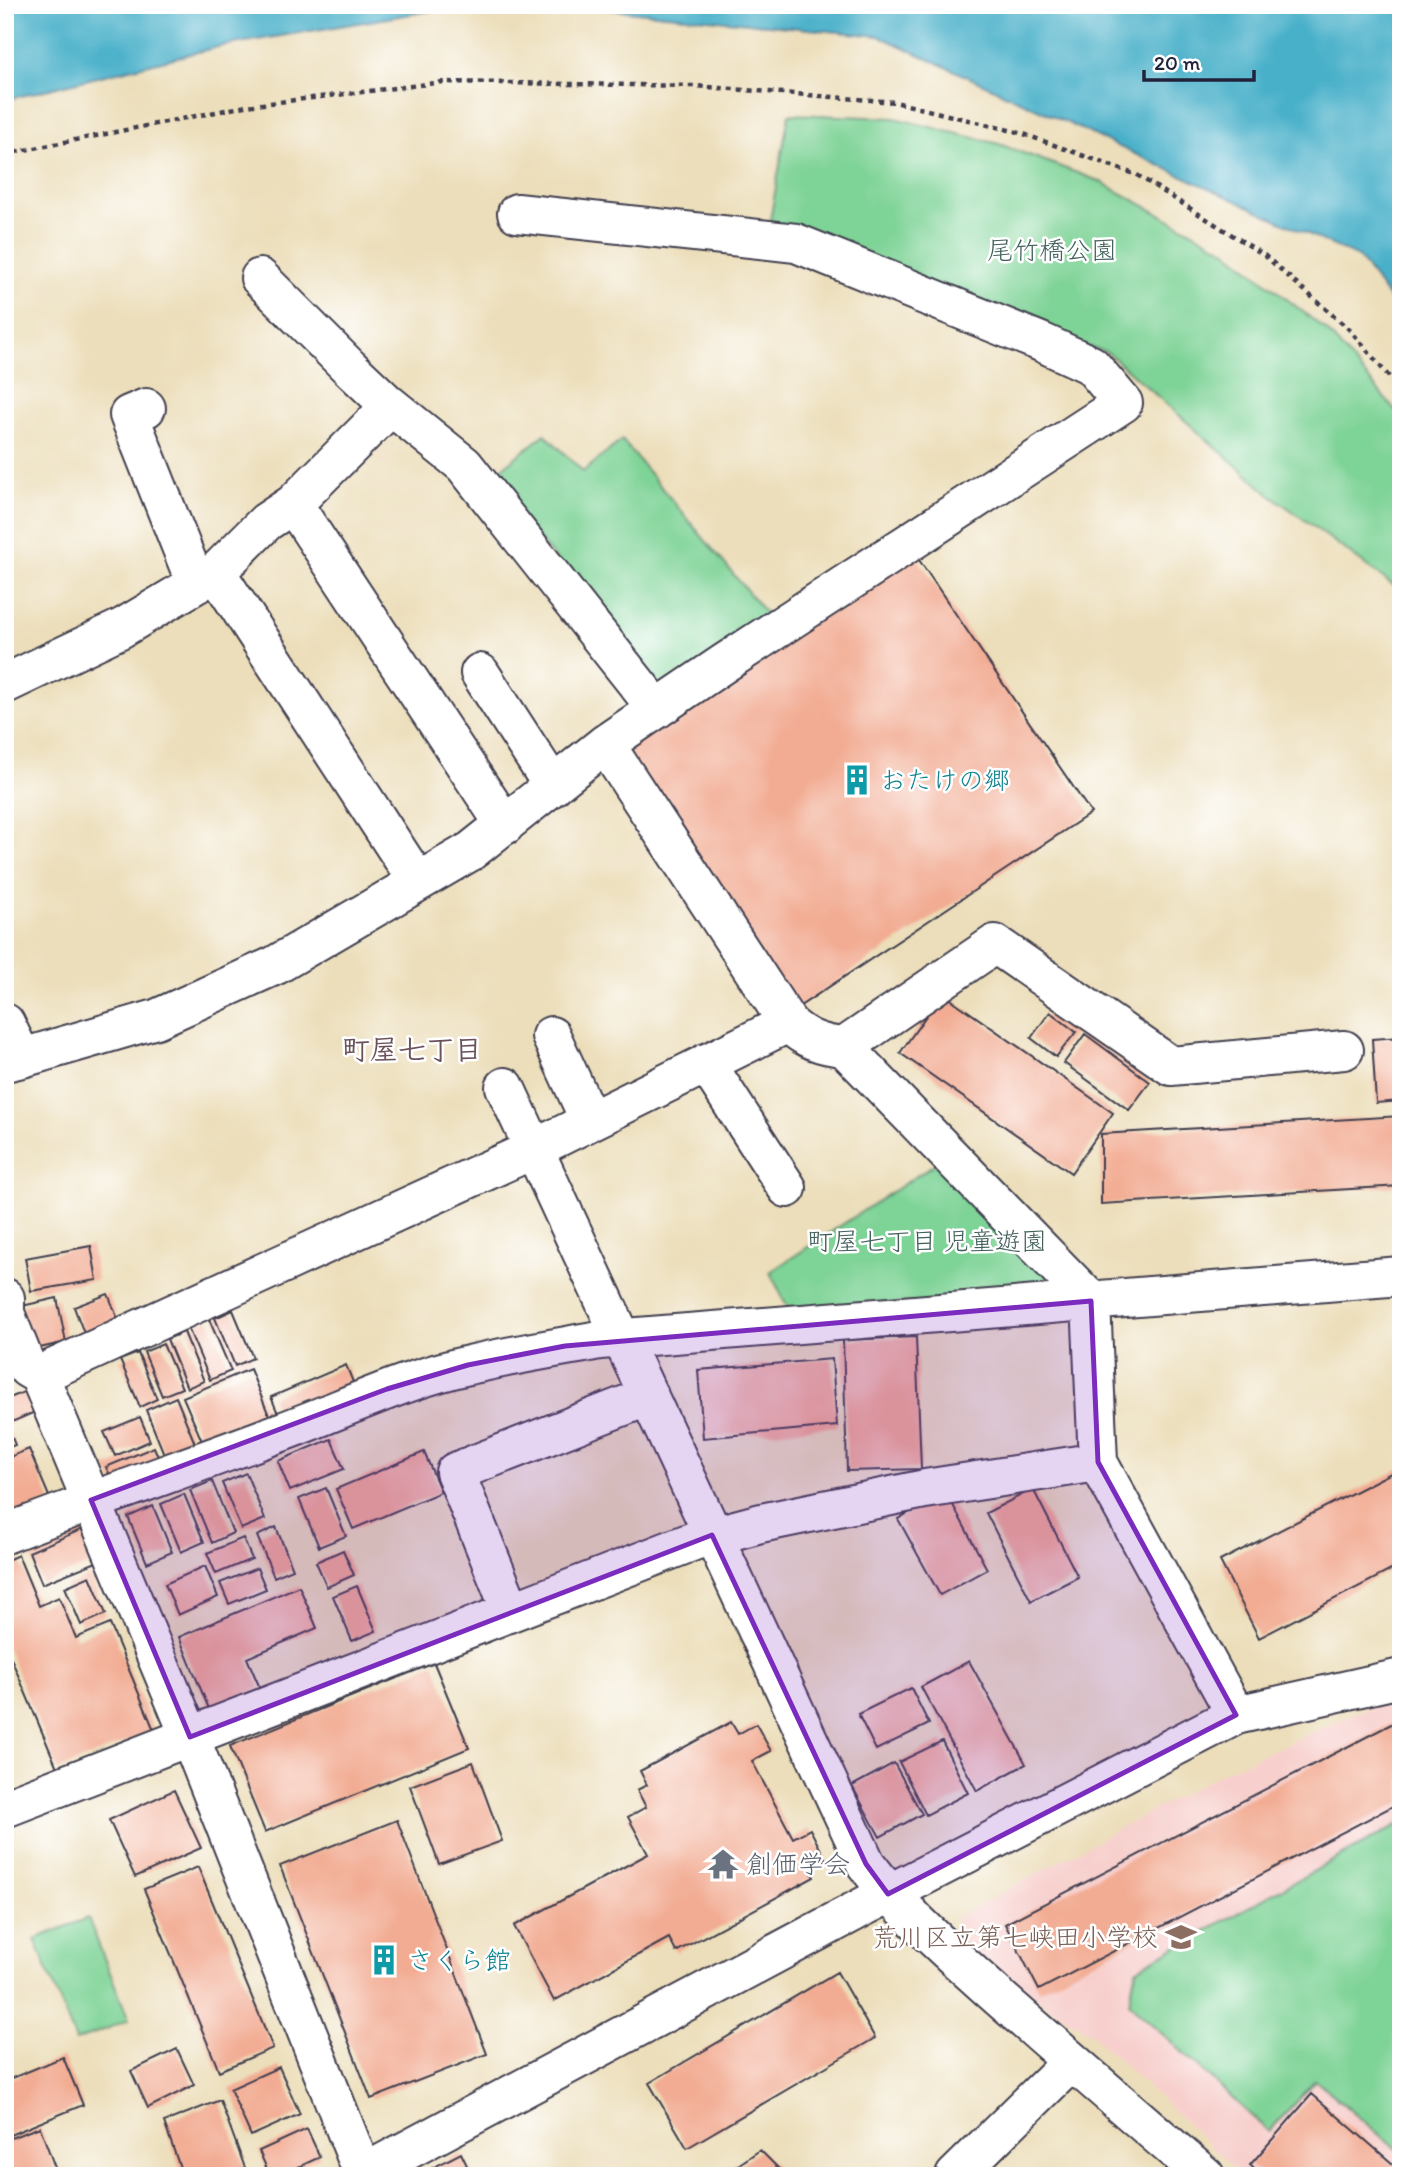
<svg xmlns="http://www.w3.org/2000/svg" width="1406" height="2181" font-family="Itim,'Klee One',sans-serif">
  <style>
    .built { fill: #f7d0cd }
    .green { fill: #7ed396; stroke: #507a68; stroke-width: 2 }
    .water { fill: #4ab0c9; stroke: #366982; stroke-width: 2 }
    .building { fill: #f2ac93 }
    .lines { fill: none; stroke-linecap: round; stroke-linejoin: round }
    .minor-casing { stroke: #403e4e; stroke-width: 42 }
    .path { stroke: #403e4e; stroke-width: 4.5; stroke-dasharray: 5 5; stroke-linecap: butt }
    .minor { stroke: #fff; stroke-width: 38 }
    .marked { fill: #7b2cbf; fill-opacity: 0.2; stroke: #7b2cbf; stroke-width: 5; stroke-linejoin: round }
    .labels { text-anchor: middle; stroke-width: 5; stroke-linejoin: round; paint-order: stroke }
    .park-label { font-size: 26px; fill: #42605b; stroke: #fff }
    .culture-label { font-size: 26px; fill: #0d838f; stroke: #fff; text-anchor: start }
    .worship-label { font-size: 26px; fill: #5b616d; stroke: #fff; text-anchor: start }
    .education-label { font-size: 26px; fill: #785e54; stroke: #fff; text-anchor: end }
    .neighbourhood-label { font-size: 28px; font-weight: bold; fill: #6b525a; stroke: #fff }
  </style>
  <rect width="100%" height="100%" fill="#fff"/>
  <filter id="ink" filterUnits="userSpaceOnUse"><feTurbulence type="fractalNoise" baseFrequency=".0143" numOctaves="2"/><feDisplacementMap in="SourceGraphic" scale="14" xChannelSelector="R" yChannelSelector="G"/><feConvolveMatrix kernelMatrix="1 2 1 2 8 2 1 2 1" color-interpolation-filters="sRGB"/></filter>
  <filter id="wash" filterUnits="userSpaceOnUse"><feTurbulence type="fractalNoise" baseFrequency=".00686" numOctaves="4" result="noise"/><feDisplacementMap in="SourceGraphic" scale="28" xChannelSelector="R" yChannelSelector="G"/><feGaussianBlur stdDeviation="1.57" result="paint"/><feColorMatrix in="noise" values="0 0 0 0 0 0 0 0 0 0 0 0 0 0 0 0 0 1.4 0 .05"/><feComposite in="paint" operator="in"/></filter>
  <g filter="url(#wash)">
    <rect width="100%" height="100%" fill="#ecdeba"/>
    <path class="built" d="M1401 1699V2176H1243L1088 2031 967 1956 955 1918 1227 1770 1381 1702Z"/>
    <path class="green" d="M789 114 894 118 999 144 1099 181 1224 249 1327 331 1401 417V591L1268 493 1108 353 1036 331 769 226Z
      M545 434 583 472 622 440 768 616 664 692 489 478Z
      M939 1161 1068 1294 789 1310 770 1272Z
      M1401 1823V2153L1315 2080 1269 2132 1129 2003 1136 1969Z
      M88 1918 129 2020 76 2041 35 1939Z"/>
    <path class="water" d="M5 5H465L222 46 5 100Z
      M565 5H1401V314L1358 257 879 36Z"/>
    <g id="blocks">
      <path class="building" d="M915 554 1091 813 797 1008 624 748Z
        M942 993 1113 1113 1071 1173 900 1053Z
        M1050 1012 1076 1032 1056 1057 1031 1038Z
        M1085 1034 1150 1082 1129 1110 1064 1063Z
        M1401 1037V1101L1376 1103 1372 1039Z
        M1401 1116V1186L1101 1204V1134Z
        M91 1246 97 1280 31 1291 25 1258Z
        M108 1294 121 1327 87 1341 74 1307Z
        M57 1298 66 1342 31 1350 22 1306Z
        M233 1310 253 1358 235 1366 215 1318Z
        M209 1319 231 1371 210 1380 188 1328Z
        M184 1332 204 1381 187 1388 167 1339Z
        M916 1337 921 1469 847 1471 843 1340Z
        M163 1344 182 1388 162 1396 144 1352Z
        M138 1353 157 1399 140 1407 120 1360Z
        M832 1359 837 1426 703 1438 698 1370Z
        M346 1365 357 1392 282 1423 271 1397Z
        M250 1369 270 1418 204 1446 183 1397Z
        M26 1391 35 1412 5 1425V1400Z
        M176 1397 196 1446 166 1459 146 1410Z
        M140 1417 150 1441 115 1456 104 1432Z
        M9 1430 15 1445 5 1449V1431Z
        M331 1439 344 1469 290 1491 278 1461Z
        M154 1447 162 1466 115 1486 106 1467Z
        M29 1449 51 1501 5 1521V1459Z
        M424 1452 441 1492 353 1529 336 1489Z
        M1401 1468V1565L1259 1638 1220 1561Z
        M246 1473 265 1519 241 1529 222 1483Z
        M212 1481 233 1533 212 1543 190 1490Z
        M326 1488 346 1536 319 1547 299 1499Z
        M1033 1489 1078 1577 1031 1601 986 1513Z
        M946 1492 987 1569 940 1595 898 1519Z
        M184 1494 204 1542 181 1552 161 1504Z
        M153 1506 172 1552 147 1563 128 1517Z
        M276 1527 293 1569 274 1577 257 1536Z
        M85 1528 99 1561 42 1584 29 1552Z
        M243 1538 252 1559 216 1574 207 1553Z
        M343 1550 354 1575 327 1587 316 1562Z
        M18 1555 39 1606 59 1597 76 1638 110 1624 154 1730 58 1770 5 1644V1561Z
        M205 1566 218 1597 178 1615 165 1584Z
        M257 1568 266 1589 229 1604 220 1583Z
        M90 1576 106 1614 81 1625 65 1587Z
        M299 1586 317 1628 247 1658 260 1688 209 1709 179 1637Z
        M357 1586 376 1631 352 1641 333 1596Z
        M969 1661 1026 1764 977 1791 921 1687Z
        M434 1663 469 1748 265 1832 230 1746Z
        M911 1688 929 1724 876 1750 858 1714Z
        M1401 1719V1802L1039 1990 1005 1924Z
        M731 1722 738 1734 756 1724 771 1751 752 1761 793 1838 810 1829 826 1860 810 1869 814 1877 676 1952 669 1938 554 2001 514 1926 648 1854 628 1817 646 1807 637 1790 647 1785 640 1771Z
        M942 1741 968 1793 926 1815 899 1762Z
        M473 1762 502 1841 439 1864 410 1786Z
        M894 1763 922 1814 880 1837 852 1786Z
        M174 1790 201 1848 135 1877 109 1820Z
        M397 1820 487 2054 371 2099 280 1866Z
        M198 1867 273 2048 219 2071 144 1889Z
        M837 1972 875 2038 687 2148 649 2083Z
        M177 2049 194 2085 148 2108 131 2071Z
        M63 2057 83 2105 5 2137V2081Z
        M279 2067 300 2114 251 2136 230 2089Z
        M1312 2094 1401 2171V2176H1262L1250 2165Z
        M220 2100 248 2176H183L164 2122Z
        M40 2127 58 2176H5V2140Z
        M307 2129 320 2157 279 2176H270L259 2151Z
        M760 2150 786 2176H722Z
        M461 2153 472 2176H417Z
        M1167 2168 1175 2176H1160Z"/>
    </g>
  </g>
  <g filter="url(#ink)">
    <use href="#blocks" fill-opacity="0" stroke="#403e4e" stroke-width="2"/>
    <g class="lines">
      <g class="minor-casing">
        <path id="minor" d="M260 278 349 367 386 402 464 465 657 709
          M146 408 129 415 196 584
          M293 504 505 825
          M216 572 418 882
          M480 673 553 786
          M5 684 122 628 216 572 266 522 293 504 391 406
          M5 1023 22 1058 5 1062
          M788 1023C805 1039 821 1045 844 1047
          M551 1036 590 1121
          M22 1058 156 1019 276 965 471 851 605 744 723 664 1123 403 1091 365 1041 342 796 243 517 213
          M706 1063 787 1188
          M505 1087 866 1864C903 1913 949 1952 994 1993 1064 2055 1134 2115 1205 2176
          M5 1298V1313L27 1368 39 1375 190 1737 364 2176
          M39 1375 534 1149 788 1023 605 744
          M5 1534C98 1498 191 1466 284 1431 346 1408 405 1379 469 1365 512 1355 556 1348 600 1340L1401 1276
          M511 1611 455 1472 649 1396
          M1236 1715 1098 1462 1091 1301 844 1047 995 944 1171 1066 1344 1050
          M5 1808 694 1541 761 1523 925 1489 1098 1462
          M359 2176 863 1907 1236 1715 1401 1678
          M955 2176 1071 2062"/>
      </g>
      <path class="path" d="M5 154 246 106 444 82 695 86 895 102 1021 133 1137 175 1264 255 1351 331 1401 391"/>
      <use href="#minor" class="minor"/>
    </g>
  </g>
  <path class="marked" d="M1091 1301 1098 1462 1236 1715 888 1894 866 1864 712 1535 190 1737 91 1500 387 1389 468 1365 565 1346Z"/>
  <defs>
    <g id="building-bare" transform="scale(2.415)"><path d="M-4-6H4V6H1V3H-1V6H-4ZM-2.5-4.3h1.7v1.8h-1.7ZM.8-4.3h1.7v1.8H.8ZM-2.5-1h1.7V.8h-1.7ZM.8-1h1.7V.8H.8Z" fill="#0f9aa8" stroke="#fff" stroke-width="2.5" paint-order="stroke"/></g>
    <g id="temple-bare" transform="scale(2.415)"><path d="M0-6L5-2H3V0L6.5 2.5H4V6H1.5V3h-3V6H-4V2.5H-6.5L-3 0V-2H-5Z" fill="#6b7280" stroke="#fff" stroke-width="2.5" paint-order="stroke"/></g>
    <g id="school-bare" transform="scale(2.415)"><path d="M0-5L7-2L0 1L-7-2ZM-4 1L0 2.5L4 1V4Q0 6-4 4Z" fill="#8d6e63" stroke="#fff" stroke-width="2.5" paint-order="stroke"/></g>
  </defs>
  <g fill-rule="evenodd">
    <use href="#building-bare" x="857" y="780"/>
    <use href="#temple-bare" x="723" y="1864"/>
    <use href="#school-bare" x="1181" y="1937"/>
    <use href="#building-bare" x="384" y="1960"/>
  </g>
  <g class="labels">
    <g class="park-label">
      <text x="1052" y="259">尾竹橋公園</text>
      <text x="927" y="1250">町屋七丁目 児童遊園</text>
    </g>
    <g class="culture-label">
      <text x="880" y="789">おたけの郷</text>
      <text x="407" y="1969">さくら館</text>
    </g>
    <g class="worship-label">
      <text x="746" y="1873">創価学会</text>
    </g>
    <g class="education-label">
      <text x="1158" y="1946">荒川区立第七峡田小学校</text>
    </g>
    <g class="neighbourhood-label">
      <text x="412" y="1059">町屋七丁目</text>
    </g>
  </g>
  <rect width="1406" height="2181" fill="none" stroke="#fff" stroke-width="28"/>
  <path d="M1144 70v10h110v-10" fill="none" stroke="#22223b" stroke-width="3.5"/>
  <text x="1154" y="70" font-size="21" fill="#22223b" stroke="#ffffff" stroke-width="5" paint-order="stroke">20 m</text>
</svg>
